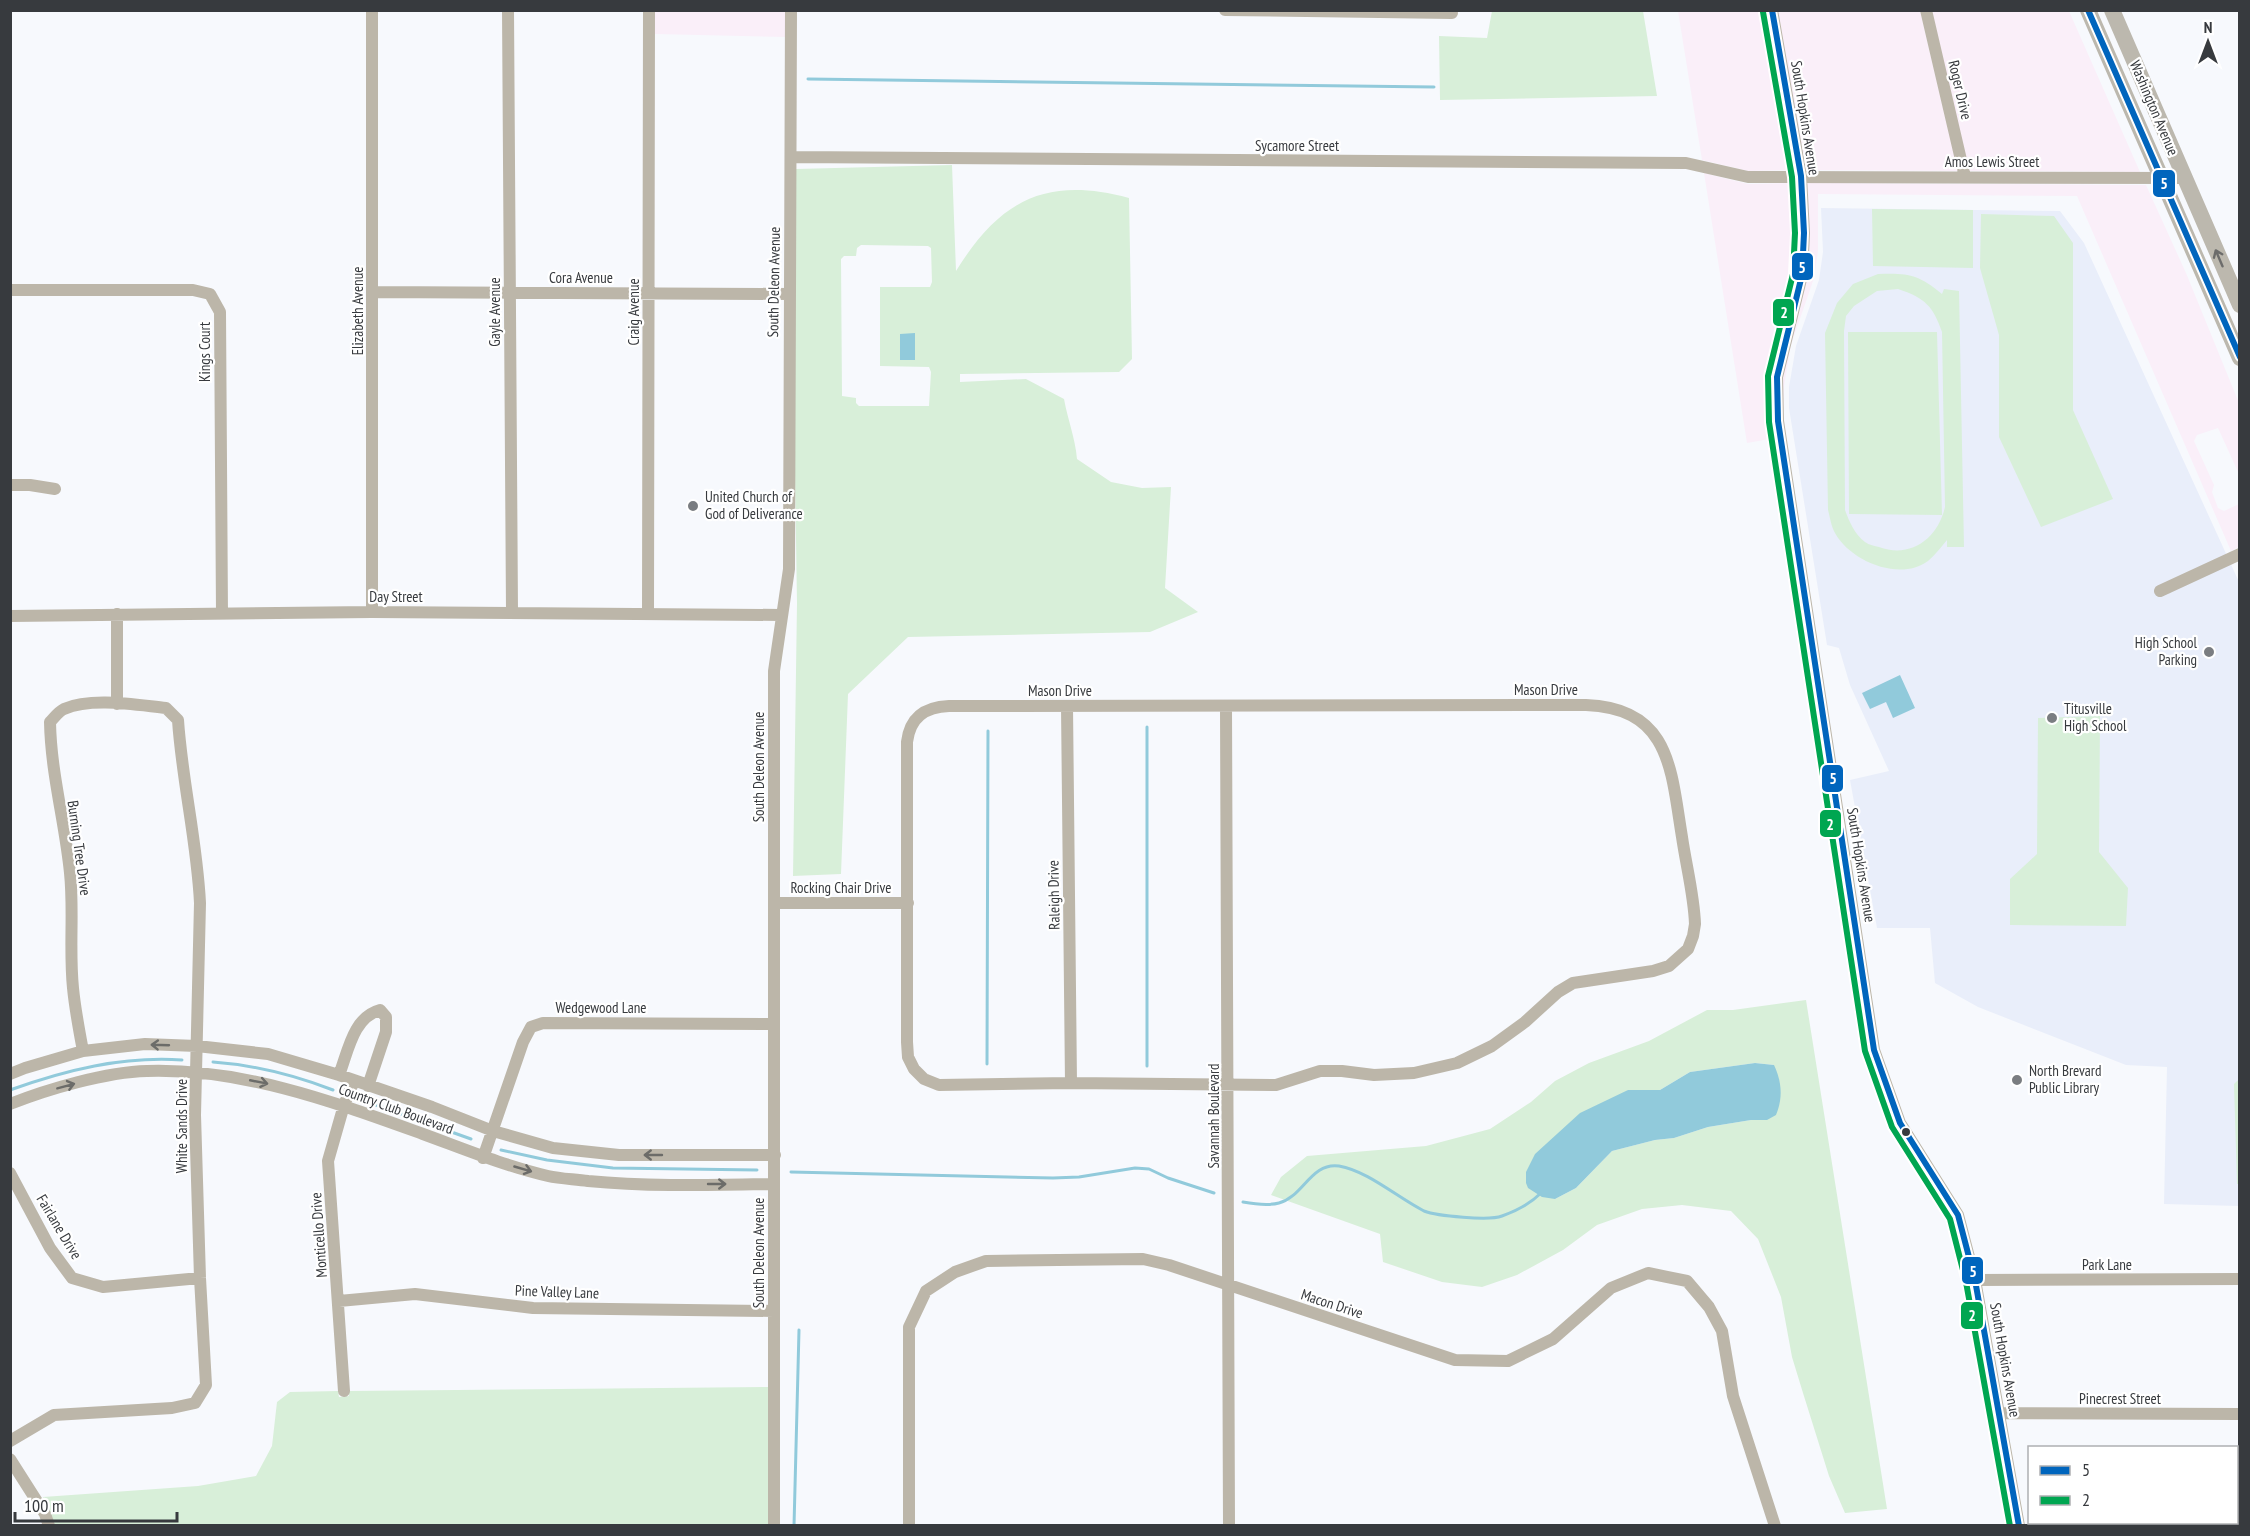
<svg xmlns="http://www.w3.org/2000/svg" width="2250" height="1536" font-family="'PT Sans Narrow',sans-serif">
  <style>
    .commercial { fill: #faeff9 }
    .built { fill: #e9eefa }
    .green { fill: #d8efd9; fill-rule: evenodd }
    .water { fill: #91cadb }
    .lines { fill: none; stroke-linecap: round; stroke-linejoin: round }
    .stream { stroke: #91cadb; stroke-width: 3 }
    .minor { stroke: #bcb6a9; stroke-width: 12 }
    .major { stroke: #bcb8ae; stroke-width: 16 }
    .bus-1-casing { stroke: #fff; stroke-width: 10 }
    .bus-2-casing { stroke: #fff; stroke-width: 10 }
    .bus-1 { stroke: #0065bd; stroke-width: 6 }
    .bus-2 { stroke: #00a651; stroke-width: 6 }
    .oneway { stroke: #6c6c6b }
    .oneway2 { stroke: #6c6c69 }
    .poi-dot { fill: #7a7d81; stroke: #fff; stroke-width: 2 }
    .bus-dot { fill: #373a3e; stroke: #fff; stroke-width: 2 }
    .labels { text-anchor: middle; stroke-width: 4.5; stroke-linejoin: round; paint-order: stroke }
    .street-label { font-size: 15px; fill: #373a3e; stroke: #fff }
    .poi-label { font-size: 15px; fill: #373a3e; stroke: #fff; text-anchor: start }
    .line-badge { stroke: #fff; stroke-width: 2 }
    .badge-label { font-size: 16px; text-anchor: middle; font-weight: bold; fill: #fff }
  </style>
  <rect width="100%" height="100%" fill="#f7f9fd"/>
  <path class="commercial" d="M655 11H785V37L655 34Z
    M1678 11H1767L1794 170 1748 171 1702 160Z
    M1778 11H1920L1958 171 1806 170Z
    M1932 11H2069L2140 172 1969 171Z
    M1704 173 1748 184 1795 183 1798 233 1796 274 1772 376 1770 399 1775 438 1747 443Z
    M1806 183 2146 185 2186 273 2239 403V474L2218 428 2197 435 2194 441 2214 485 2212 492 2218 508 2224 511 2239 504V547L2231 551 2077 196 1818 194V251L1814 278 1791 345 1784 386 1783 418V378L1787 357Z"/>
  <path class="built" d="M1821 208 2060 211 2084 243 2239 582V1206L2164 1204 2167 1067 2126 1065 1978 1007 1935 983 1930 928H1877L1850 780 1889 771 1850 685 1839 648 1827 645 1789 408V387L1796 346 1819 280 1823 252Z"/>
  <path class="green" d="M1492 11H1643L1657 96 1440 100 1439 36 1487 38Z
    M952 165 956 271C1000 200 1046 176 1129 198L1132 359 1119 372 960 374V382L1026 379 1064 399C1068 421 1075 437 1077 459L1111 482 1142 488 1171 487 1165 588 1198 612 1150 632 908 637 848 694 841 874 793 876 797 603 794 410 796 169ZM861 245 928 246 931 248 932 282 930 287H880V366L929 367 931 372 929 406H859L856 403V398L842 396 841 259 844 256H856L857 248Z
    M1872 209 1973 210V268L1873 266Z
    M1981 214 2054 216 2073 243V410L2113 499 2041 527 1999 437V335L1980 268Z
    M1878 274C1908 273 1918 274 1942 294L1944 289 1959 291 1964 547H1947V540C1941 547 1935 555 1928 561 1900 582 1850 561 1835 533 1831 526 1830 517 1828 510L1825 333 1837 303 1853 284ZM1898 289C1925 298 1933 306 1942 332L1945 507C1938 538 1911 559 1879 547 1875 546 1869 545 1865 542 1855 535 1849 521 1845 510L1844 331 1846 316 1854 306 1877 291Z
    M1848 332H1937L1942 515 1849 514Z
    M2100 716 2099 852 2128 888 2126 926 2010 925V879L2037 854 2038 718Z
    M1806 1000 1887 1509 1845 1513 1829 1476 1803 1393 1792 1357 1781 1297 1758 1239 1731 1211 1682 1205 1642 1209 1597 1225 1563 1250 1517 1275 1482 1287 1442 1282 1383 1262 1380 1234 1271 1195 1281 1177 1307 1156 1426 1146 1490 1129 1531 1102 1555 1081 1589 1063 1649 1041 1707 1010H1733ZM1755 1063 1774 1065 1767 1120H1751L1708 1127 1674 1138 1655 1140 1612 1151 1576 1188 1555 1199 1628 1090H1660L1690 1072Z
    M2239 1079 2240 1184H2237L2234 1084Z
    M769 1387V1525L54 1526 43 1497 198 1486 256 1476 272 1446 277 1402 290 1392 338 1391 339 1397 349 1396V1391Z"/>
  <path class="water" d="M915 333V360H900V334Z
    M1900 675 1915 708 1893 718 1886 702 1870 709 1862 693Z
    M1755 1063 1774 1065C1782 1082 1783 1098 1776 1115L1767 1120H1751L1708 1127 1674 1138 1655 1140 1612 1151 1576 1188 1555 1199 1542 1197 1528 1188 1526 1183V1172L1535 1154 1580 1113 1628 1090H1660L1690 1072Z"/>
  <g class="lines">
    <path class="stream" d="M808 79 1434 87
      M1147 727V1066
      M213 1062C255 1065 294 1075 333 1090
      M987 1064 988 731
      M10 1090C66 1070 122 1056 182 1060
      M365 1101 471 1139
      M501 1150 547 1160 613 1168 757 1170
      M791 1172 1053 1178 1079 1177 1135 1168 1149 1169 1168 1178 1214 1193
      M1243 1202C1254 1204 1268 1206 1279 1203 1303 1197 1311 1162 1339 1166 1368 1171 1398 1198 1424 1211 1437 1216 1489 1221 1502 1216 1516 1211 1531 1203 1541 1193
      M794 1526 799 1330"/>
    <path class="minor" d="M508 10 512 612
      M1225 10 1452 13
      M1772 10 1801 176 1804 233 1802 275 1777 377 1778 421 1874 1050 1900 1123 1958 1215 1975 1280 2019 1526
      M1926 10 1965 177
      M791 157 1686 163 1748 177 2184 178
      M10 290H193L210 294 220 312 222 614
      M373 292 789 294
      M10 485H30L55 489
      M2160 591 2240 554
      M372 612V10
      M117 614V704
      M648 614 649 10
      M10 616 372 612 781 615
      M1586 705C1671 708 1671 771 1682 837 1686 865 1694 895 1695 924L1693 936 1688 949 1669 966 1653 971 1573 983 1558 992 1525 1022 1492 1046 1457 1063 1414 1073 1374 1075 1342 1071H1320L1276 1085 1071 1083 939 1085 924 1079 914 1069 908 1057 907 1042V742C910 717 925 707 949 706Z
      M1067 706 1071 1083
      M1226 707 1229 1526
      M775 903H908
      M10 1074 25 1068 83 1051 145 1044 197 1046 268 1054 339 1075 432 1107 493 1131 553 1148 619 1155H775
      M339 1075C348 1052 353 1017 380 1010L386 1017V1032L368 1086
      M10 1104C48 1089 106 1072 147 1071 243 1068 334 1102 423 1134 464 1149 505 1166 548 1176 561 1179 575 1179 588 1181 650 1187 712 1185 774 1184
      M483 1158 523 1042 531 1027 543 1023 774 1024
      M10 1173 50 1248 72 1278 103 1287 200 1278
      M1975 1280 2240 1279
      M339 1301 415 1294 533 1308 774 1311
      M344 1391 328 1161 344 1105 354 1081
      M2000 1413 2240 1414
      M10 1441 54 1415 172 1408 195 1403 206 1385 200 1278 195 1115 200 903C197 841 182 781 178 720L166 708C136 705 92 697 64 709 58 712 54 718 50 722 51 774 65 822 70 873 74 911 69 949 73 988 75 1009 79 1030 83 1051
      M10 1459 45 1514 49 1526
      M774 1526V671L789 569 791 10
      M909 1526V1327L926 1291 955 1272 986 1261 1143 1259 1169 1265 1455 1360 1508 1361 1553 1339 1611 1288 1648 1273 1687 1281 1709 1307 1722 1331 1733 1396 1775 1526"/>
    <path class="major" d="M2088 10 2240 358
      M2112 10 2240 305"/>
    <g class="bus-1-casing">
      <path id="bus-1" d="M1772 10 1801 176 1804 233 1802 275 1777 377 1778 421 1874 1050 1900 1123 1958 1215 1975 1280 2019 1526
        M2088 10 2240 357"/>
    </g>
    <g class="bus-2-casing">
      <path id="bus-2" d="M1763 12 1792 177 1795 233 1793 274 1768 376 1769 422 1865 1051 1892 1127 1950 1219 1966 1282 2010 1526"/>
    </g>
    <use href="#bus-1" class="bus-1"/>
    <use href="#bus-2" class="bus-2"/>
  </g>
  <defs><path id="oneway-shaft" d="M-6 0H5M1.5-3L5.5 0L1.5 3" fill="none" stroke-width="1.6" stroke-linecap="round" stroke-linejoin="round" transform="scale(1.5)"/></defs>
  <use class="oneway" href="#oneway-shaft" transform="translate(2219 258) rotate(-113)"/>
  <g class="oneway2">
    <use href="#oneway-shaft" transform="translate(160 1045) rotate(-178)"/>
    <use href="#oneway-shaft" transform="translate(259 1082) rotate(11)"/>
    <use href="#oneway-shaft" transform="translate(66 1086) rotate(-15)"/>
    <use href="#oneway-shaft" transform="translate(653 1155) rotate(180)"/>
    <use href="#oneway-shaft" transform="translate(523 1169) rotate(16)"/>
    <use href="#oneway-shaft" transform="translate(717 1184)"/>
  </g>
  <g class="poi-dot">
    <circle cx="693" cy="506" r="6"/>
    <circle cx="2209" cy="652" r="6"/>
    <circle cx="2052" cy="718" r="6"/>
    <circle cx="2017" cy="1080" r="6"/>
  </g>
  <circle class="bus-dot" cx="1906" cy="1132" r="5"/>
  <g class="labels">
    <g class="street-label">
      <text transform="translate(1960 90) rotate(77)" y="5">Roger Drive</text>
      <text transform="translate(2154 108) rotate(67)" y="5">Washington Avenue</text>
      <text transform="translate(1805 118) rotate(81)" y="5">South Hopkins Avenue</text>
      <text x="1297" y="151">Sycamore Street</text>
      <text x="1992" y="167">Amos Lewis Street</text>
      <text x="581" y="283">Cora Avenue</text>
      <text transform="translate(774 282) rotate(-89)" y="5">South Deleon Avenue</text>
      <text transform="translate(358 311) rotate(-90)" y="5">Elizabeth Avenue</text>
      <text transform="translate(495 312) rotate(-90)" y="5">Gayle Avenue</text>
      <text transform="translate(634 312) rotate(-90)" y="5">Craig Avenue</text>
      <text transform="translate(205 352) rotate(-90)" y="5">Kings Court</text>
      <text x="396" y="602">Day Street</text>
      <text x="1546" y="695">Mason Drive</text>
      <text x="1060" y="696">Mason Drive</text>
      <text transform="translate(759 767) rotate(-90)" y="5">South Deleon Avenue</text>
      <text transform="translate(79 848) rotate(82)" y="5">Burning Tree Drive</text>
      <text transform="translate(1861 865) rotate(81)" y="5">South Hopkins Avenue</text>
      <text x="841" y="893">Rocking Chair Drive</text>
      <text transform="translate(1054 895) rotate(-91)" y="5">Raleigh Drive</text>
      <text x="601" y="1013">Wedgewood Lane</text>
      <text transform="translate(396 1109) rotate(20)" y="5">Country Club Boulevard</text>
      <text transform="translate(1214 1116) rotate(-90)" y="5">Savannah Boulevard</text>
      <text transform="translate(182 1126) rotate(-90)" y="5">White Sands Drive</text>
      <text transform="translate(59 1227) rotate(59)" y="5">Fairlane Drive</text>
      <text transform="translate(319 1235) rotate(-94)" y="5">Monticello Drive</text>
      <text transform="translate(759 1253) rotate(-90)" y="5">South Deleon Avenue</text>
      <text x="2107" y="1270">Park Lane</text>
      <text transform="translate(557 1292) rotate(2)" y="5">Pine Valley Lane</text>
      <text transform="translate(1332 1304) rotate(18)" y="5">Macon Drive</text>
      <text transform="translate(2005 1360) rotate(80)" y="5">South Hopkins Avenue</text>
      <text x="2120" y="1404">Pinecrest Street</text>
    </g>
    <g class="poi-label">
      <text x="705" y="502">United Church of<tspan x="705" dy="17">God of Deliverance</tspan></text>
      <text x="2197" y="648" text-anchor="end">High School<tspan x="2197" dy="17">Parking</tspan></text>
      <text x="2064" y="714">Titusville<tspan x="2064" dy="17">High School</tspan></text>
      <text x="2029" y="1076">North Brevard<tspan x="2029" dy="17">Public Library</tspan></text>
    </g>
  </g>
  <g class="line-badge">
    <rect x="2152" y="169" width="24" height="29" rx="6" fill="#0065bd"/>
    <rect x="1791" y="252" width="23" height="29" rx="6" fill="#0065bd"/>
    <rect x="1772" y="298" width="23" height="29" rx="6" fill="#00a651"/>
    <rect x="1821" y="764" width="23" height="29" rx="6" fill="#0065bd"/>
    <rect x="1819" y="809" width="23" height="29" rx="6" fill="#00a651"/>
    <rect x="1961" y="1256" width="23" height="29" rx="6" fill="#0065bd"/>
    <rect x="1960" y="1301" width="24" height="29" rx="6" fill="#00a651"/>
  </g>
  <g class="badge-label">
    <text x="2164" y="189">5</text>
    <text x="1802" y="273">5</text>
    <text x="1784" y="318">2</text>
    <text x="1833" y="784">5</text>
    <text x="1830" y="830">2</text>
    <text x="1973" y="1277">5</text>
    <text x="1972" y="1321">2</text>
  </g>
  <rect width="2250" height="1536" fill="none" stroke="#373a3e" stroke-width="24"/>
  <rect x="2028" y="1446" width="210" height="78" fill="#ffffff" stroke="#afb0b2" stroke-width="1.5"/>
  <rect x="2040" y="1466" width="30" height="9" fill="#0065bd" stroke="#afb0b2" stroke-width="1.5"/>
  <text x="2082" y="1476" font-size="18" fill="#373a3e">5</text>
  <rect x="2040" y="1496" width="30" height="9" fill="#00a651" stroke="#afb0b2" stroke-width="1.5"/>
  <text x="2082" y="1506" font-size="18" fill="#373a3e">2</text>
  <g transform="translate(2208 42)" stroke="#ffffff" stroke-width="4.5" paint-order="stroke">
  <path d="M0-4.5L10 22L0 15L-10 22Z" fill="#373a3e"/>
  <text y="-9" font-size="16" font-weight="bold" text-anchor="middle" fill="#373a3e">N</text>
  </g>
  <path d="M15 1512v9h162v-9" fill="none" stroke="#373a3e" stroke-width="3"/>
  <text x="24" y="1512" font-size="18" fill="#373a3e" stroke="#ffffff" stroke-width="4.5" paint-order="stroke">100 m</text>
</svg>
